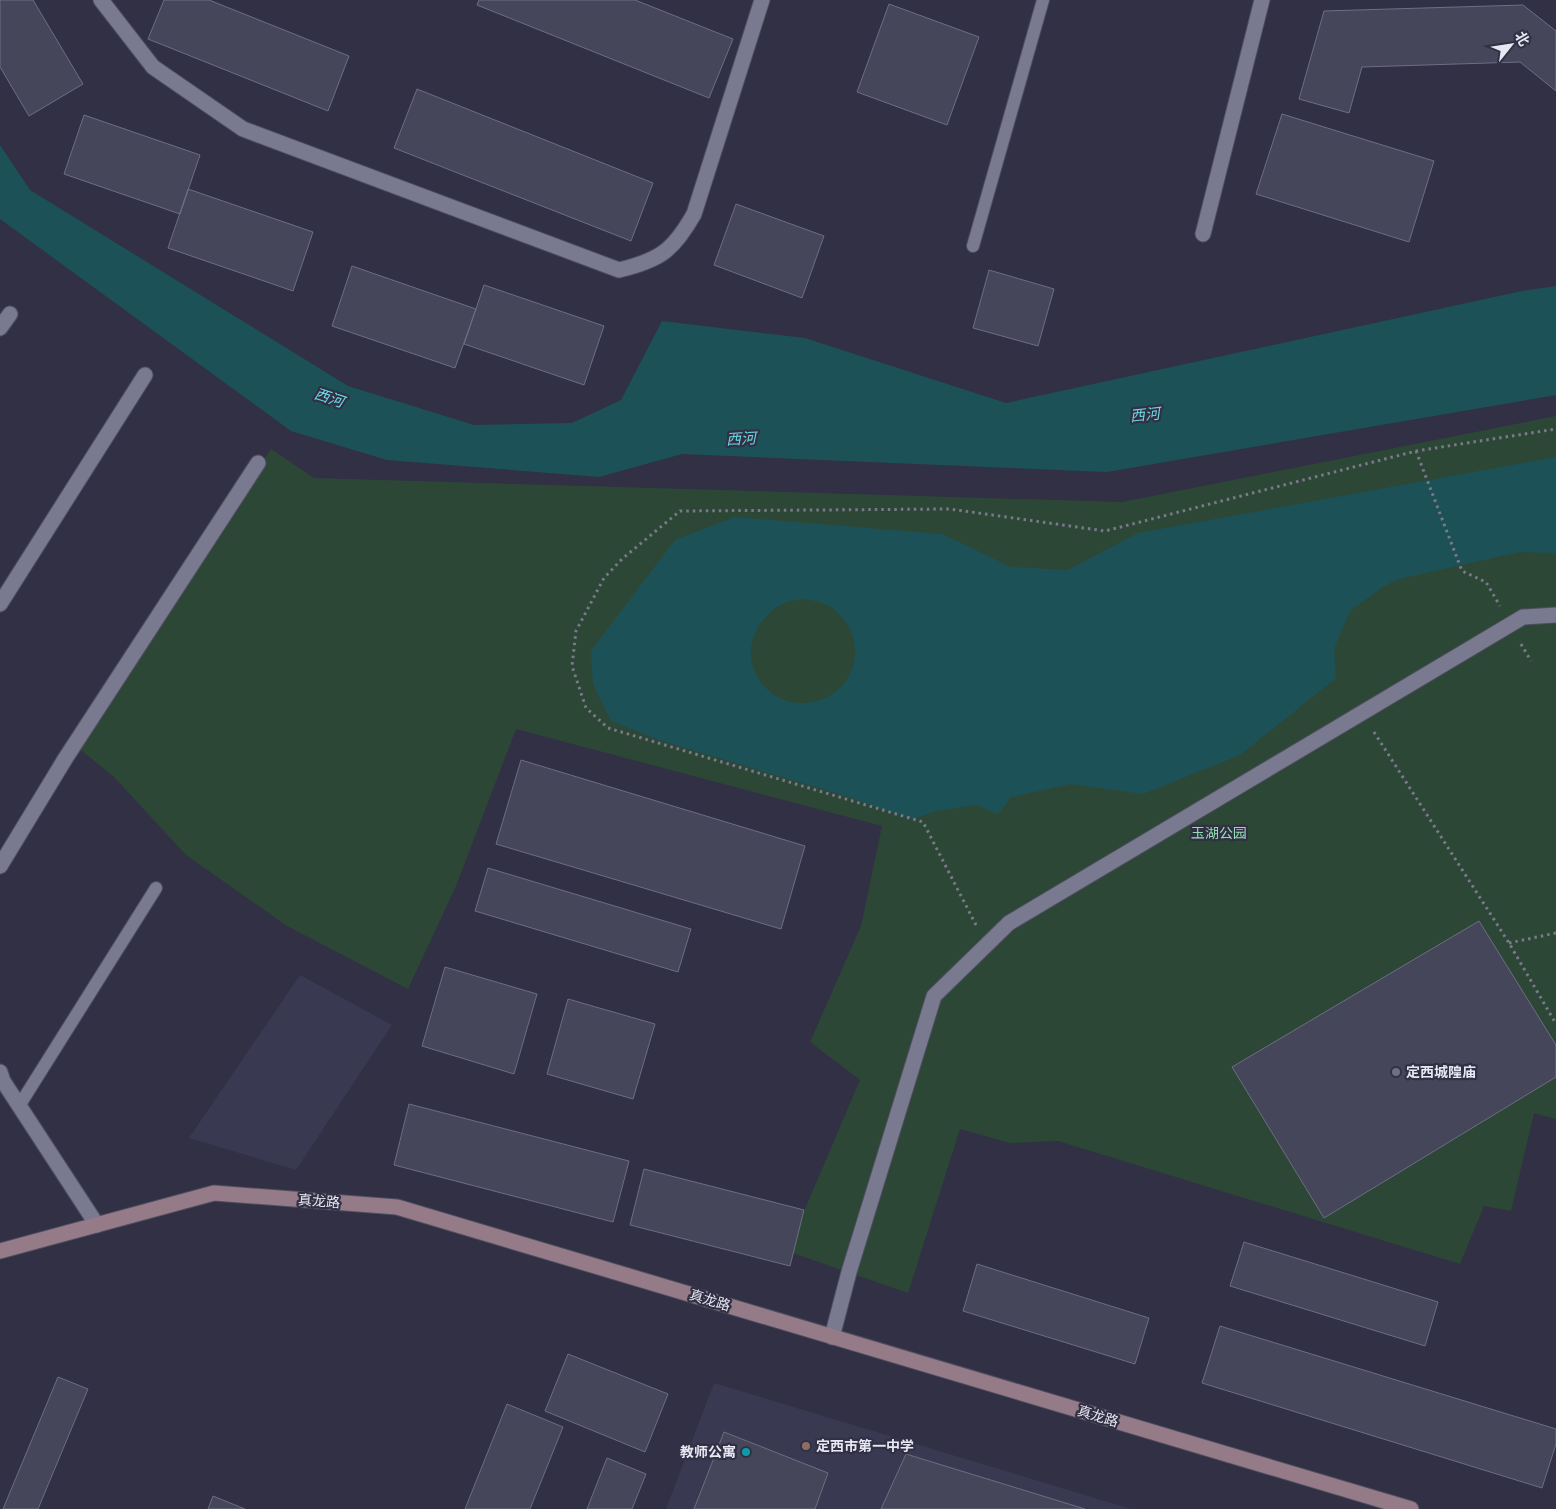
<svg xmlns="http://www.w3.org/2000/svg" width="1556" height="1509" font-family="Cabin,'Noto Sans SC',sans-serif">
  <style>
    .built { fill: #3a3952 }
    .green { fill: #2d4737 }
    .water { fill: #1c5257; fill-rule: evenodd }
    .building { fill: #46465b; stroke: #6d6d84 }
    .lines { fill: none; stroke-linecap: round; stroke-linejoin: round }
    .lane-casing { stroke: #4f4e5f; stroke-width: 14 }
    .street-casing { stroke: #4f4e5f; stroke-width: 17 }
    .secondary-casing { stroke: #4f4e5f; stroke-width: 17 }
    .path { stroke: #7a798a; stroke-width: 3; stroke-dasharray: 2.5 4; stroke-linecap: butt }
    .lane { stroke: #797990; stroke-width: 12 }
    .street { stroke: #797990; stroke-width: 15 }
    .secondary { stroke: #957a87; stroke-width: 15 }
    .worship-dot { fill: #6b7280; stroke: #313044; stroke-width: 2 }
    .education-dot { fill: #8d6e63; stroke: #313044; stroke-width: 2 }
    .culture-dot { fill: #0f9aa8; stroke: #313044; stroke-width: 2 }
    .labels { text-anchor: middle; stroke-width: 4.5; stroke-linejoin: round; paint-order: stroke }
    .park-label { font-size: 14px; fill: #93deb0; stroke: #313044 }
    .poi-label { font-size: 14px; font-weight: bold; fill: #e7e7f4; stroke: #313044; text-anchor: start }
    .street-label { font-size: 14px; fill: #e7e7f4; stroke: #313044 }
    .water-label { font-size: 15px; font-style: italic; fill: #6dd9e4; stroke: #313044 }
  </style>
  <rect width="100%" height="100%" fill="#313044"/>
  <path class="built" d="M300 975 392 1025 296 1170 189 1138Z
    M714 1383 1131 1509H666Z"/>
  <path class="green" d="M1556 416V1119L1534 1113 1511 1211 1484 1206 1460 1264 1058 1141 1010 1143 960 1129 908 1293 787 1251 860 1080 810 1042 861 926 882 826 516 729 456 886 408 989 287 926 186 855 114 777 77 747 271 449 314 478 1122 502Z"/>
  <path class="water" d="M0 145 30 190 348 386 474 425 572 423 621 400 662 321 805 338 1006 403 1522 291 1556 286V395L1107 472 682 454 599 477 387 460 291 431 0 219Z
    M1556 457V553L1519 552 1399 579 1384 586 1350 611 1334 649 1336 678 1240 755 1143 794 1070 784 1011 797 998 814 976 805 936 811 913 819 842 795 659 740 611 721 593 684 591 651 675 540 735 517 942 534 1011 567 1068 570 1138 533ZM804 599C810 600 817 601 823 603 832 606 841 615 846 622 872 663 839 711 791 702 776 699 761 687 755 672 743 646 758 617 782 604 788 601 797 600 804 599Z"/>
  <path class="building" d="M0 0H33L83 84 29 116 0 67Z
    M164 0H209L349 56 328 111 148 39Z
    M479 0H635L733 39 709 98 477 5Z
    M889 4 979 37 947 125 857 92Z
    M1523 5 1556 31V91L1520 62 1362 67 1349 113 1299 99 1324 11Z
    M417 89 653 183 631 241 394 148Z
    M1282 114 1434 161 1409 242 1256 194Z
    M84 115 200 155 180 214 64 174Z
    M188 189 313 232 293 291 168 248Z
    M736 204 824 236 802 298 714 265Z
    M352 266 476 309 455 368 332 326Z
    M989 270 1054 289 1038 346 973 328Z
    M484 285 604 326 584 385 464 344Z
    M521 760 805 846 781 929 496 844Z
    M488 868 691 929 678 972 475 911Z
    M1479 921 1556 1045V1077L1324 1218 1232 1067Z
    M445 967 537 994 514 1074 422 1046Z
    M568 999 655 1024 633 1099 547 1074Z
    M409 1104 629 1161 613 1222 394 1165Z
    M644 1169 804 1210 790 1266 630 1225Z
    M1244 1242 1438 1302 1425 1346 1230 1286Z
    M977 1264 1149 1318 1135 1364 963 1311Z
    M1220 1326 1556 1429V1444L1542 1488 1202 1383Z
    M568 1354 668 1394 645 1452 545 1411Z
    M58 1377 88 1389 38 1509H3Z
    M507 1404 563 1427 530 1509H465Z
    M724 1432 828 1473 815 1509H694Z
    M906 1454 1085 1509H881Z
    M607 1458 646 1474 632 1509H587Z
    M213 1496 245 1509H208Z"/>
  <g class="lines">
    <g class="lane-casing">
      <path id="lane" d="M973 246 1043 0
        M19 1106 156 888"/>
    </g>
    <g class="street-casing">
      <path id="street" d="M101 0 153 67 243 129 619 270C660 260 673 251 694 214L762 0
        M1203 234 1262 0
        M0 328 10 314
        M0 604 145 375
        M0 866 65 759 258 463
        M0 1072 3 1081 97 1225
        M832 1337 849 1272 934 996 1009 923 1523 617 1556 615"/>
    </g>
    <g class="secondary-casing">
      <path id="secondary" d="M0 1251 214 1193 397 1207 1411 1509"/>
    </g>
    <path class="path" d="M1416 451 1462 571 1486 582 1500 606
      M1521 644 1531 661
      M1374 732 1509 943 1556 1024
      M976 925 923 822 608 728 586 708 572 666 576 631 604 578 622 559 680 511 950 509 1105 531 1416 451 1556 429
      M1509 943 1556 933"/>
    <use href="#lane" class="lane"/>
    <use href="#street" class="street"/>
    <use href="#secondary" class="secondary"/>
  </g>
  <circle class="worship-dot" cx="1396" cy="1072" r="5"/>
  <circle class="education-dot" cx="806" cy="1446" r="5"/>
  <circle class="culture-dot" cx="746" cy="1452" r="5"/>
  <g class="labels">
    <g class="park-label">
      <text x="1219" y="838">玉湖公园</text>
    </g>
    <g class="poi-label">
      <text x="1406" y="1077">定西城隍庙</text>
      <text x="816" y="1451">定西市第一中学</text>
      <text x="736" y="1457" text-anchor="end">教师公寓</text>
    </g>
    <g class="street-label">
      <text transform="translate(319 1201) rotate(4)" y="5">真龙路</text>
      <text transform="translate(710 1300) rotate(17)" y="5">真龙路</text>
      <text transform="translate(1098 1416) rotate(17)" y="5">真龙路</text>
    </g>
    <g class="water-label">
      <text transform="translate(329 398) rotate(18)" y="5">西河</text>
      <text transform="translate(1145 415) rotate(-6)" y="5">西河</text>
      <text transform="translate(741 439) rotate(-3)" y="5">西河</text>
    </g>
  </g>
  <g transform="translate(1511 45) rotate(60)" stroke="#313044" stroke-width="4" paint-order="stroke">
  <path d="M0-4L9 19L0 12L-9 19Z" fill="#e7e7f4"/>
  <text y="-8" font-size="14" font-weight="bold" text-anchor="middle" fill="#e7e7f4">北</text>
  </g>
</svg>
